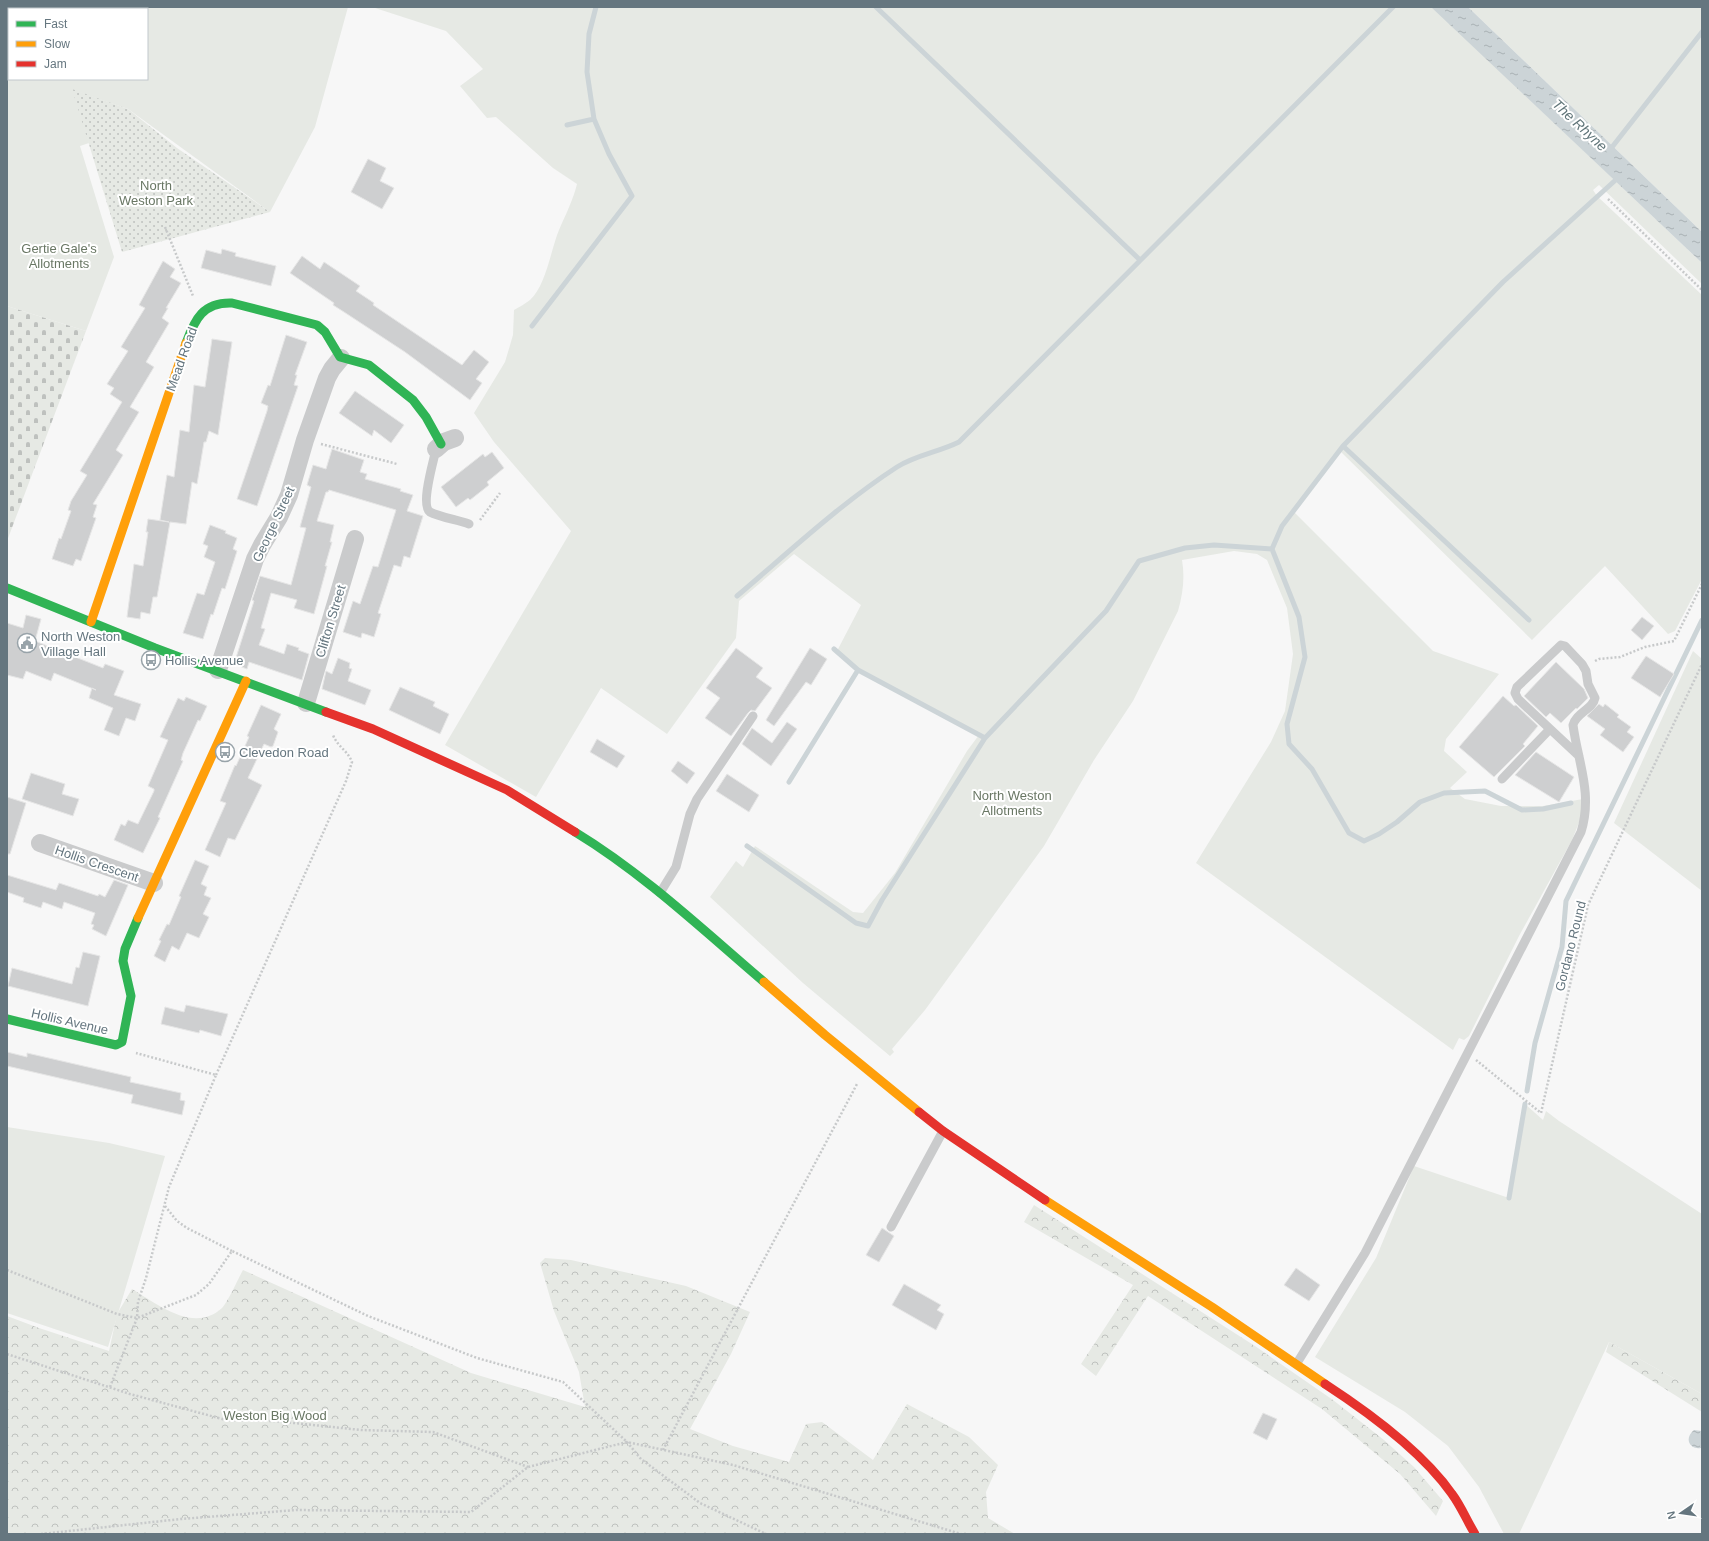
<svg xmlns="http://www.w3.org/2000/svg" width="1709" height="1541" font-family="Arial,sans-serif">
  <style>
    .green { fill: #e6e9e4; fill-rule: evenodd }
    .forest { fill: url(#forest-crowns) }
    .cemetery { fill: url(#cemetery-stones) }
    .park { fill: url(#park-dots) }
    .water { fill: url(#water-ripples) }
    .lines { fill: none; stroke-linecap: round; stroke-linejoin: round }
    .stream { stroke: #ccd4d7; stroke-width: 5 }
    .building { fill: #cecfd0; stroke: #e6e6e6 }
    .path { stroke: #c7c9ca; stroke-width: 2.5; stroke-dasharray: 2 2; stroke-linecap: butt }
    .lane { stroke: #cacbcc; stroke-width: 9 }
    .street { stroke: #cacbcc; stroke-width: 18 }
    .fast { stroke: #30b455; stroke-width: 9 }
    .slow { stroke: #ff9f0a; stroke-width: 9 }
    .jam { stroke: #e5322d; stroke-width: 9 }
    .labels { text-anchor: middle; stroke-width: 4; stroke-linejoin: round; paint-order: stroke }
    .park-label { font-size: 13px; fill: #697764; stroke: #fff }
    .street-label { font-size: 13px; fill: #65767f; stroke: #fff }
    .poi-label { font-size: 13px; fill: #65767f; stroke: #fff; text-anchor: start }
    .water-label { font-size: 14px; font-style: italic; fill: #607579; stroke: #fff }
  </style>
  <defs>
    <pattern id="forest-crowns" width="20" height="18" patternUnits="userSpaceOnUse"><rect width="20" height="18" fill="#e6e9e4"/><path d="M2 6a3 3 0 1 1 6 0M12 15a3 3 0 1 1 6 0" fill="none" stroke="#bec1be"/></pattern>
    <pattern id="cemetery-stones" width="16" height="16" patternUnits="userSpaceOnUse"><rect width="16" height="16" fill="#e6e9e4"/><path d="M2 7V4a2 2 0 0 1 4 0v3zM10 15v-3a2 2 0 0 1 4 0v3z" fill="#bec1be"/></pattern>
    <pattern id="park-dots" width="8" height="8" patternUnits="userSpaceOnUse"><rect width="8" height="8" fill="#e6e9e4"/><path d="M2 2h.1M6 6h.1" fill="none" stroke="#bec1be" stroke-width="1.8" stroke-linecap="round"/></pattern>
    <pattern id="water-ripples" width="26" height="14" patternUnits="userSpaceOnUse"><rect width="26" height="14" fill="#ccd4d7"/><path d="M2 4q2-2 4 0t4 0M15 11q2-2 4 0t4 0" fill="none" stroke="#a9b1b4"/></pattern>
  </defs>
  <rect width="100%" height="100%" fill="#f7f7f7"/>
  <path class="green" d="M7 7H348L315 127 270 212 128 109 73 90 89 143 80 146 114 257 86 331 7 306ZM9 9H147V79H9Z
    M372 7H1432L1702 263V284L1599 185 1593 190 1597 196 1702 295V579L1675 631 1668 634 1605 566 1532 640 1340 451 1293 511 1433 651 1499 674 1446 739 1444 751 1467 772 1450 788 1465 799 1501 806H1543L1583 799 1582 815 1572 840 1519 936 1469 1036 1464 1040 1459 1038 1453 1050 1196 863 1271 742 1285 711 1293 654 1287 608 1267 560 1257 554 1234 551 1182 560C1185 577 1183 594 1178 611L1133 701 1094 760 1044 846 925 1010 892 1049 894 1052 890 1056 803 983 710 897 736 861 743 867 755 846 853 912 863 913 895 873 967 751 979 735 858 670 837 651 861 605 794 554 739 601 736 638 667 734 601 688 536 797 445 745 571 531 494 442 474 413 505 362 513 335 514 310C519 307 525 304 530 300 546 286 551 249 559 230 566 214 573 200 577 184L553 168 496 117 487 118 460 86 483 69 446 31Z
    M1468 7H1702V232Z
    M1693 651 1702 659V891L1614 823Z
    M1525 1104 1543 1120 1546 1111 1559 1121 1702 1214V1394L1609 1342 1519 1534H1504L1479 1487 1448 1446 1405 1412 1315 1357 1376 1258 1414 1166 1509 1198Z
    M7 1127 109 1143 165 1156 108 1347 7 1313Z"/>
  <path class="forest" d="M1034 1205 1255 1346 1333 1400 1384 1440 1414 1467 1443 1501 1436 1516 1400 1474 1322 1409 1148 1296 1096 1376 1081 1364 1133 1285 1024 1222Z
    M545 1258 571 1260 686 1286 750 1312 731 1354 690 1429 733 1446 789 1462 806 1424 822 1422 873 1460 907 1404 969 1437 998 1465 986 1492 988 1518 1015 1534H7V1316L39 1328 109 1351 117 1314 132 1289C157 1304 194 1334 222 1308 228 1302 238 1279 243 1270L471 1373 585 1407 579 1372 554 1311 540 1263Z
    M1609 1342 1702 1394V1412L1606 1352Z"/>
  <path class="cemetery" d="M7 306 86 331 7 541Z"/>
  <path class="park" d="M72 89 128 109 177 148 270 212 122 252Z"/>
  <path class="water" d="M1431 7H1468L1702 232V263Z
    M1694 1430 1702 1431 1701 1448C1689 1450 1684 1438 1694 1430Z"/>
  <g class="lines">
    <path class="stream" d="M876 7 1140 260
      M71 9 74 7
      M567 125 594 119
      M1609 151 1702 32
      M532 326 632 196 609 154 594 119 587 72 589 34 596 7
      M1343 446 1529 620
      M737 596C789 552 840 504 897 467 916 455 939 452 959 442L1393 7
      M834 649 858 670 985 738
      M789 782 858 670
      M1571 803 1543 809 1522 810 1485 791 1444 793 1420 802 1397 822 1379 834 1364 841 1349 833 1312 769 1289 744 1287 724 1305 657 1299 617 1272 549 1282 526 1343 446 1503 282 1620 176
      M747 846 856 923 868 926 882 900 985 738 1106 611 1139 561 1185 548 1214 545 1272 549
      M1527 1091 1535 1043 1562 947 1566 901 1702 620
      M1509 1198 1525 1104"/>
  </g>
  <path class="building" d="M368 159 386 168 380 181 394 188 382 209 351 192Z
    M222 249 236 253 235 256 276 266 271 286 201 268 206 250 221 254Z
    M302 256 320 269 324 262 360 286 356 291 374 303 373 305 462 365 474 350 489 362 476 379 482 383 470 400 405 352 344 312 333 305 334 303 290 273Z
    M163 261 175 269 170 277 181 283 166 308H168L162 318 169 323 146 362 154 367 130 407 139 412 116 450 123 455 93 504 97 505 93 517 96 518 81 561 76 559 73 566 52 559 59 538 61 539 71 511 68 510 71 501 87 475 80 471 122 402 110 394 114 388 107 384 128 351 121 347 145 308 139 305Z
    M286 335 307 342 295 375H297L294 385 298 386 257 506 237 499 267 411 268 406 261 403 268 385 270 386Z
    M212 339 232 342 218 435 209 431 206 442H204L197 484 192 482 186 524 170 522 157 597H153L150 614 141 612 140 619 127 617 134 564 143 566 148 532H146L148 519 169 522 160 520 167 475 174 477 180 430 189 432 194 385 205 387Z
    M355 391 404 425 391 443 374 430 372 436 339 413Z
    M332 449 364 460 360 472 367 474 365 479 401 489 400 491 413 495 407 511 423 516 410 558 404 556 401 567 394 565 378 613 381 614 374 637 362 633 361 638 343 632 353 601 360 604 373 566 378 567 396 510 329 490 328 492H326L317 521 334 525 330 542H332L325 566H327L314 614 294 608 297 600 271 593 261 628 265 629 259 645 284 654 287 644 299 648 298 650 309 654 302 680 249 662 247 669 234 664 254 601 252 600 260 576 291 585 306 528 300 527 311 487 307 485 313 465 326 469Z
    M492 452 504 468 487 482 489 485 470 500 468 498 456 507 441 487 483 454 485 457Z
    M210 525 226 531 225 533 237 538 233 549 237 551 225 589 222 588 213 615 211 614 203 639 183 633 197 593 204 595 215 562 204 557 208 546 203 544Z
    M26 615 41 619 35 641 103 668 105 664 124 671 114 695 141 704 135 721 126 718 119 736 104 730 113 708 89 698 92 688 96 690 54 673 51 681 26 671 23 679 7 675V623L23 628Z
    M1642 617 1654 626 1642 640 1631 630Z
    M736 648 763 668 756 677 772 688 755 711 751 710 748 713 731 736 705 718 720 698 706 688Z
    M810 648 827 659 811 685 806 682 774 726 766 720Z
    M1646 656 1674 674 1660 697 1631 678Z
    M338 658 350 663 349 668 352 669 348 681 371 690 365 705 322 689 326 671 332 674Z
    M1556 662 1584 689 1588 698 1577 709 1576 708 1561 723 1550 713 1546 717 1524 696Z
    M400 687 435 702 433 706 449 714 440 734 389 710Z
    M1503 696 1514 706 1516 705 1538 726 1523 744 1525 746 1494 777 1459 747Z
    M186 697 207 706 200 721 198 720 183 753 181 760 183 761 158 817 160 818 143 853 114 840 121 824 125 826 128 820 138 824 154 791V789L148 786 168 740 160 737 178 698 184 701Z
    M1599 704 1603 707 1605 704 1619 715 1617 717 1631 727 1627 732 1634 737 1623 752 1600 735 1605 729 1587 716Z
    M261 705 281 714 274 729 278 732 273 746 271 747 264 744 248 778 262 785 235 840 228 838 220 857 205 850 226 803 220 801 235 765 236 766 249 737 247 736Z
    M787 722 797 729 771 766 742 744 752 728 772 743Z
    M597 739 625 756 617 768 590 752Z
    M1536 752 1574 777 1559 802 1515 775Z
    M678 761 695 773 687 784 671 771Z
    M31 773 65 784 62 794 79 799 73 816 22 799Z
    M727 774 759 795 749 812 716 791Z
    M7 797 26 803 10 854H7Z
    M195 860 209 866 201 884 207 887 204 895 211 898 203 914 209 917 199 938 187 933 179 950 172 946 165 962 154 956 161 941 159 940 167 924 169 925 181 897 179 896Z
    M7 875 56 890 59 883 98 896 99 894 105 897 114 880 128 885 106 936 92 929 94 925 91 924 95 913 64 902 62 909 43 902 41 908 23 902 24 898 7 892Z
    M83 952 100 956 88 1006 8 986 12 968 72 984 76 967 79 968Z
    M186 1005 228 1014 221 1036 200 1030 199 1033 161 1024 165 1007 184 1012Z
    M7 1052 27 1057V1053L131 1077 130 1082 181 1093 180 1100 185 1101 182 1115 131 1103 133 1095 7 1066Z
    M882 1228 894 1236 879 1262 866 1255Z
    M1296 1268 1320 1285 1309 1301 1284 1285Z
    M904 1284 941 1305 937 1310 944 1314 936 1330 892 1305Z
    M1263 1413 1277 1419 1267 1440 1253 1433Z"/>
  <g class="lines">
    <path class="path" d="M1608 199 1702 290
      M165 227 193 296
      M321 444 397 464
      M480 520 500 493
      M1595 661 1599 659 1620 657 1645 647 1674 641 1702 584
      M1476 1060 1541 1113 1588 905 1702 664
      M216 1075 346 781 352 762C348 751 337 746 333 735
      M165 1206 177 1221 187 1228 232 1251
      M7 1270 117 1314 137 1318 196 1295 209 1284 232 1251 368 1316 477 1358 563 1382 627 1442 641 1459 700 1503 766 1534
      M7 1354 130 1394 226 1420 275 1421 361 1430 433 1432 528 1467
      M110 1387 137 1318 138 1302 146 1278 169 1187 216 1075 136 1053
      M663 1450 857 1084
      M41 1534 181 1519 296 1510 471 1512 528 1467 627 1442 733 1465 961 1534"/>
    <path class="lane" d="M436 449C434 460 420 505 430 512 439 517 458 520 469 524
      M1502 779 1550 729
      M660 893 676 867 690 814 697 799 753 716
      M891 1227 943 1131
      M1297 1363 1365 1253 1581 832C1593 793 1578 763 1573 725 1576 713 1593 709 1595 698L1588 684 1586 671 1582 664 1565 646 1561 645 1517 687 1515 693 1518 699 1579 756"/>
    <path class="street" d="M436 449 444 442 455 438
      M218 670 255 559 262 545 279 517 289 495 305 440 327 378 332 369 341 358
      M306 703 355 539
      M40 843 154 883"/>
    <path class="fast" d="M186 343C195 319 203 302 232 303L317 325 325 332 340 357 369 365 413 400 426 417 441 444
      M7 588 155 648 326 712
      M575 832C644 874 703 930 764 982
      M7 1019 116 1045 122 1042 131 996 123 961 125 949 138 918"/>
    <path class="slow" d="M91 622 186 343
      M138 918 246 681
      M764 982 825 1035 919 1112
      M1045 1200 1212 1307 1325 1384"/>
    <path class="jam" d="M326 712 373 729 507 790 575 832
      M919 1112 943 1131 1045 1200
      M1325 1384C1368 1412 1422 1451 1452 1494 1461 1506 1467 1521 1475 1534"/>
  </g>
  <defs>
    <g id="civic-ring" transform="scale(1)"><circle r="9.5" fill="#fff" stroke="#98a3a9" stroke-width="1.5"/><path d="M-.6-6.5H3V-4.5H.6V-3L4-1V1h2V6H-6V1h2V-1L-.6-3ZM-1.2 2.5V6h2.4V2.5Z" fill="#98a3a9"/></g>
    <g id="bus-ring" transform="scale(1)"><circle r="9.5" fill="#fff" stroke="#98a3a9" stroke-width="1.5"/><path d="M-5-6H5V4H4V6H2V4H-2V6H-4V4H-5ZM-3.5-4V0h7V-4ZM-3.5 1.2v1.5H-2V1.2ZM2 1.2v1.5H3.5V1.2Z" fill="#98a3a9"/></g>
  </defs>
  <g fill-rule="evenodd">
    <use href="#civic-ring" x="27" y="643"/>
    <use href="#bus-ring" x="151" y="660"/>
    <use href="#bus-ring" x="225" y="752"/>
  </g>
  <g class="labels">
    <g class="park-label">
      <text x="156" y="190">North<tspan x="156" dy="15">Weston Park</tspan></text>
      <text x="59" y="253">Gertie Gale's<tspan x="59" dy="15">Allotments</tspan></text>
      <text x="1012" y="800">North Weston<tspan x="1012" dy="15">Allotments</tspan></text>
      <text x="275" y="1420">Weston Big Wood</text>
    </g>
    <g class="street-label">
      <text transform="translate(181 359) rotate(-70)" y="5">Mead Road</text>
      <text transform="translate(273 524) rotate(-65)" y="5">George Street</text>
      <text transform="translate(330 621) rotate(-73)" y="5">Clifton Street</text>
      <text transform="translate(97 863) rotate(19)" y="5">Hollis Crescent</text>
      <text transform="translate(1570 946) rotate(-76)" y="5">Gordano Round</text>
      <text transform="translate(70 1021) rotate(13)" y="5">Hollis Avenue</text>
    </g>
    <g class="poi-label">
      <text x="41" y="641">North Weston<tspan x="41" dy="15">Village Hall</tspan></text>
      <text x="165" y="665">Hollis Avenue</text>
      <text x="239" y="757">Clevedon Road</text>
    </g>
    <g class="water-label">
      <text transform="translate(1580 125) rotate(43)" y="5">The Rhyne</text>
    </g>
  </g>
  <rect width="1709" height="1541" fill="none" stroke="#65767f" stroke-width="16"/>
  <rect x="8" y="8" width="140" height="72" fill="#ffffff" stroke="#c1c8cc"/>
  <rect x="16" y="21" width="20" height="6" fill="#30b455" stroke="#c1c8cc"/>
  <text x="44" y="28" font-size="12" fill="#65767f">Fast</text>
  <rect x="16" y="41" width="20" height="6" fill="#ff9f0a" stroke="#c1c8cc"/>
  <text x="44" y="48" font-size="12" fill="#65767f">Slow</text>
  <rect x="16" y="61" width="20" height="6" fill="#e5322d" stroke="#c1c8cc"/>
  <text x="44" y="68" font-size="12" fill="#65767f">Jam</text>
  <g transform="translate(1681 1513) rotate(257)" stroke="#ffffff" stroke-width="3" paint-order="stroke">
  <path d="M0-3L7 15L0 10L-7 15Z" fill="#65767f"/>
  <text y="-6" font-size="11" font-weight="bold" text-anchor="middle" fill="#65767f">N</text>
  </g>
</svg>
